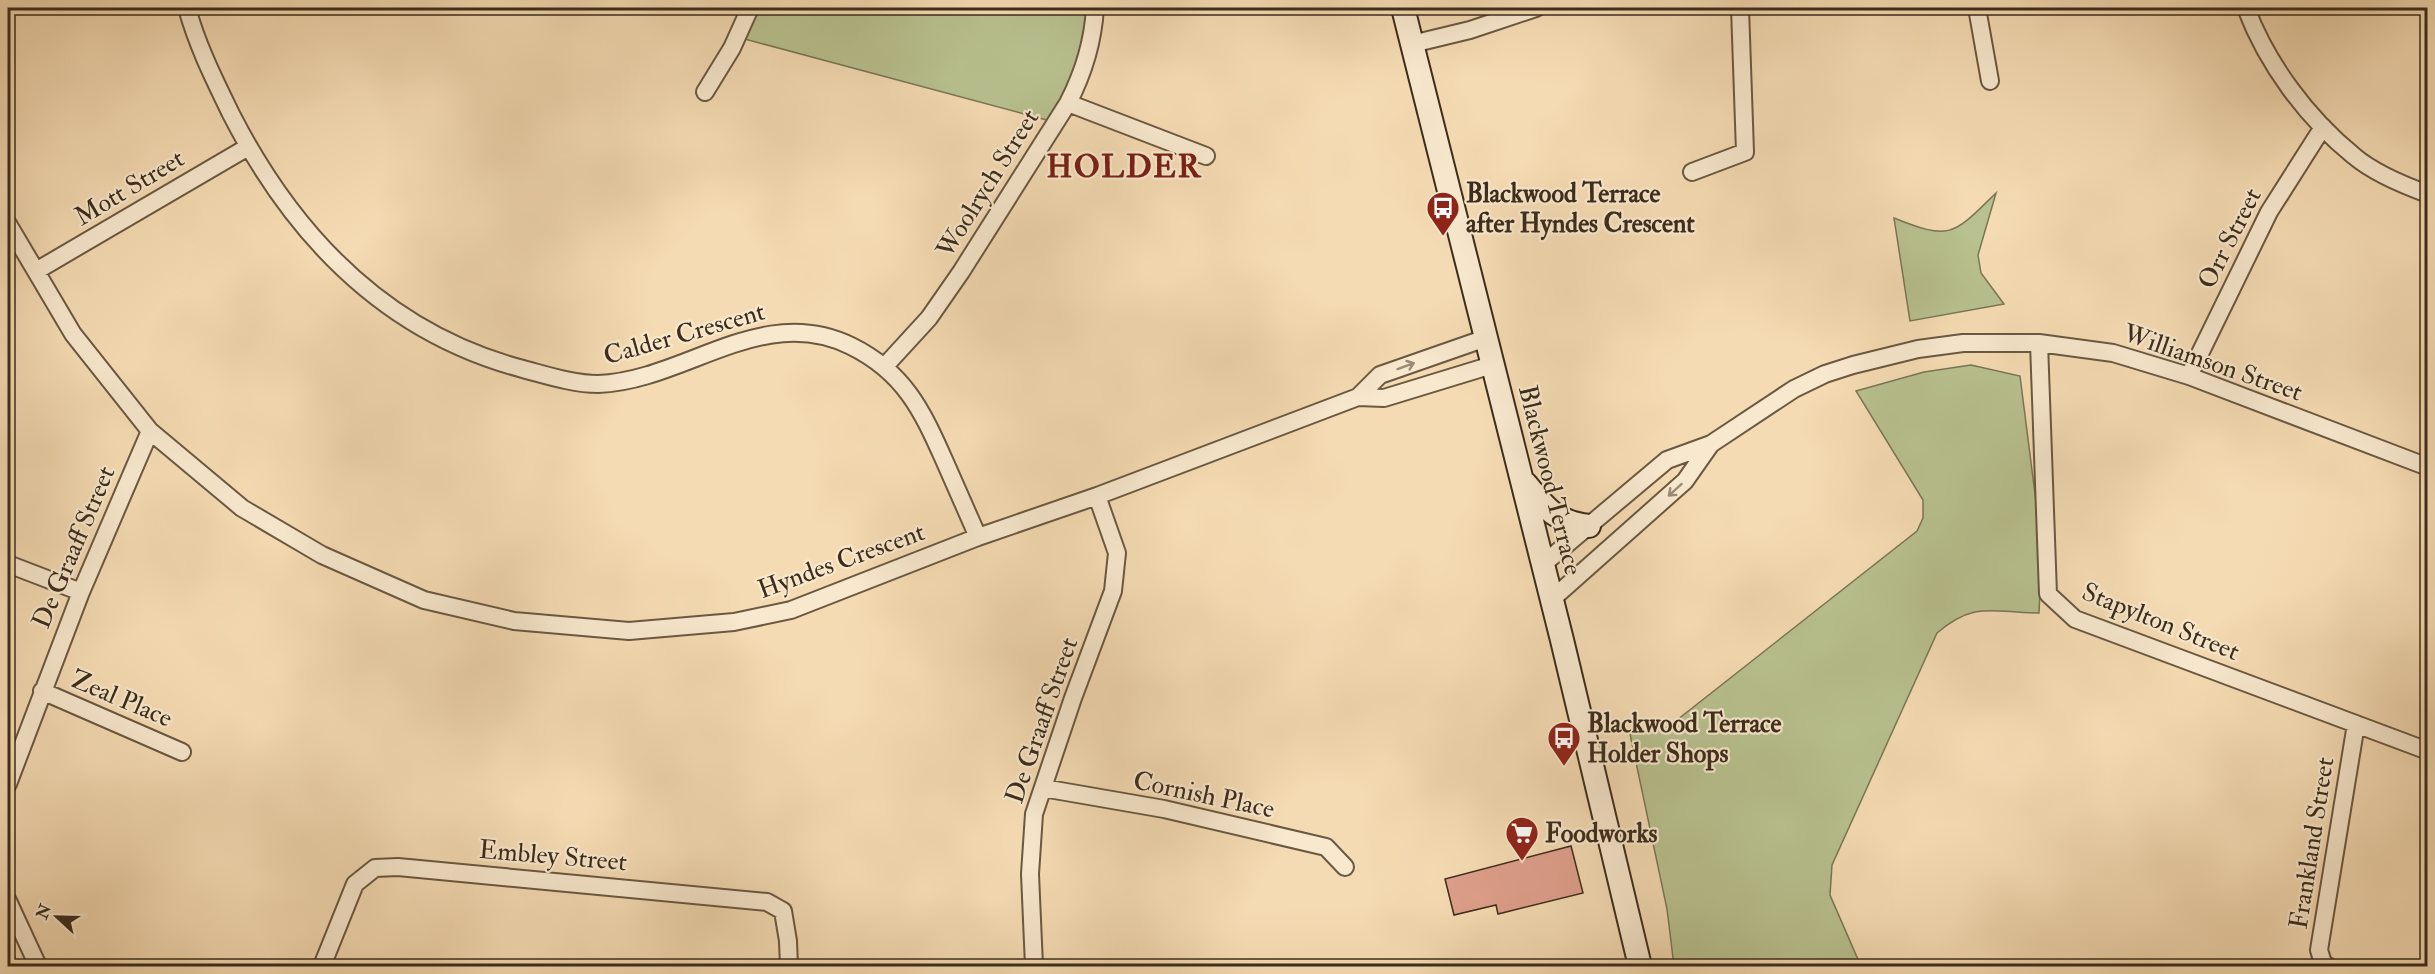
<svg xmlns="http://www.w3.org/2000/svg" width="2435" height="974" font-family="'IM FELL Double Pica',serif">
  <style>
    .green { fill: #b8c18f; stroke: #7a7655; stroke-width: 1.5 }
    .building { fill: #df9f8c; stroke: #3c2c1b; stroke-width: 1.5 }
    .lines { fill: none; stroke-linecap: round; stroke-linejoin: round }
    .street-casing { stroke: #6a5841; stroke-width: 20 }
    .secondary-casing { stroke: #3c2c1b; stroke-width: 26 }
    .street { stroke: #f8e8ce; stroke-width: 16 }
    .secondary { stroke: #f8e8ce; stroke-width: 22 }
    .oneway { stroke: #9a8a74 }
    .labels { text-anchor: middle; stroke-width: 4.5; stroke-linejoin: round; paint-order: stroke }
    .street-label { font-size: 26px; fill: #3c2c1b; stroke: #f8e8ce }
    .poi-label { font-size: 26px; font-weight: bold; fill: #3c2c1b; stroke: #f8e8ce; text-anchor: start }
    .district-label { font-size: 32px; font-weight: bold; letter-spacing: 1.5px; fill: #7a1f14; stroke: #f8e8ce }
  </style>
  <rect width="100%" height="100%" fill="#f5dbb3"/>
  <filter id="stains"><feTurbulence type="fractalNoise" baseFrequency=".00333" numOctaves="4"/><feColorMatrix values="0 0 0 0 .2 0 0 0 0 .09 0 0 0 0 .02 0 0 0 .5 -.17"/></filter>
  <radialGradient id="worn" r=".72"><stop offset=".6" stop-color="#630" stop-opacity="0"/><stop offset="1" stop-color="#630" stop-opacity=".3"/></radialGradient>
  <path class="green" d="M754 8H1098L1058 123 741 38Z
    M1996 193 1978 255 1981 273 2004 304 1910 321 1894 218C1951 241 1953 235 1996 193Z
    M1971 365 2020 376 2042 549 2039 613C1994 613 1976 600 1937 633L1832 865 1830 895 1860 964 1863 966H1674L1667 909 1630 734 1668 727 1917 531 1923 518V500L1856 391 1924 372Z
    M8 932 15 958 12 966H8Z"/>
  <path class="building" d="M1571 846 1583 893 1498 914 1496 905 1454 915 1445 879Z"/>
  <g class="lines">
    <g class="street-casing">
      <path id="street" d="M187 8C197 45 214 79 231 114 294 237 386 333 523 369 546 375 573 384 598 384 685 381 762 302 851 346 904 372 922 410 945 462 956 487 967 512 978 537
        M1977 8 1990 81
        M2246 8C2267 64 2307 118 2354 156 2374 173 2403 185 2428 194
        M1412 44 1470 30 1536 8
        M705 92 732 48 750 8
        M1068 103 1206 156
        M1692 172 1745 152 1740 8
        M8 224 73 334 150 431 242 508 322 555 424 600 514 621 629 631 734 622 791 610 978 537 1097 496 1358 397 1384 398 1492 365
        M36 271 248 147
        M2039 343 2048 594 2075 619 2428 751
        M885 366 929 318 961 272 1068 103C1084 72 1093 43 1095 8
        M2189 376 2269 212 2323 127
        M1358 397 1380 375 1486 338
        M8 564 81 592
        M1542 565 1667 460 1711 444 1794 389 1825 374 1853 365 1918 349 1963 343H2039L2113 353 2189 376 2428 467
        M1551 600 1685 481 1711 444
        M42 691 182 752
        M8 784 81 592 150 431
        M1043 788 1164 809 1326 847 1345 867
        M8 901 38 966
        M322 966 355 884 375 868 398 867 767 902 783 911 788 941 789 966
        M1034 966 1030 874 1034 814 1073 698 1113 591 1117 553 1097 496
        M2328 966 2323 963 2319 950 2356 724"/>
    </g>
    <g class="secondary-casing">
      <path id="secondary" d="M1403 8 1562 640 1640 966
        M1526 484C1546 509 1556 522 1589 526"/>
    </g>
    <use href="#street" class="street"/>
    <use href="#secondary" class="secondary"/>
  </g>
  <defs><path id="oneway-shaft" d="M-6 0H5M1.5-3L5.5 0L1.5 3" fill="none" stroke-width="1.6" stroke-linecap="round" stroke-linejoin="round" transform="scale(1.5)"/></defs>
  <g class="oneway">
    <use href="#oneway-shaft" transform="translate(1406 366) rotate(-20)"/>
    <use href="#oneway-shaft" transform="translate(1675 490) rotate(138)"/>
  </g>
  <defs>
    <g id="bus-pin" transform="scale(1.725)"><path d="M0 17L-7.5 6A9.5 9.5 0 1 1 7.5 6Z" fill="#8f2418" stroke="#f8e8ce"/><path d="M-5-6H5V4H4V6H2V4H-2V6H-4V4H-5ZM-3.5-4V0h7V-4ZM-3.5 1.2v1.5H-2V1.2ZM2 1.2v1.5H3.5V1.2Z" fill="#fff"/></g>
    <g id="supermarket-pin" transform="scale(1.725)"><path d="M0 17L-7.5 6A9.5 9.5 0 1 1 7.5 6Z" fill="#8f2418" stroke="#f8e8ce"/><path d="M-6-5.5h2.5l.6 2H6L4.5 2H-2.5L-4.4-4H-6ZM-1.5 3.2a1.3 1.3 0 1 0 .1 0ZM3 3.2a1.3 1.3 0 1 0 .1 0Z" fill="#fff"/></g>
  </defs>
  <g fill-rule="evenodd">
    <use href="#bus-pin" x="1443" y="208"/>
    <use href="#bus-pin" x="1564" y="738"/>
    <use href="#supermarket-pin" x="1522" y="833"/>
  </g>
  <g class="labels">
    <g class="street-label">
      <text transform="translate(987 183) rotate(-58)" y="9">Woolrych Street</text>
      <text transform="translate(129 187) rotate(-31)" y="9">Mott Street</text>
      <text transform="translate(2229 238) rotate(-63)" y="9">Orr Street</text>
      <text transform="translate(684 333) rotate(-16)" y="9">Calder Crescent</text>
      <text transform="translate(2213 362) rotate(19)" y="9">Williamson Street</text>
      <text transform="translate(1551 480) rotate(76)" y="9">Blackwood Terrace</text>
      <text transform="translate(73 547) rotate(-67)" y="9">De Graaff Street</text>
      <text transform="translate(841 560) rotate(-20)" y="9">Hyndes Crescent</text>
      <text transform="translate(2161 621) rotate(22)" y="9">Stapylton Street</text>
      <text transform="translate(122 698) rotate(23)" y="9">Zeal Place</text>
      <text transform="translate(1041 720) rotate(-71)" y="9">De Graaff Street</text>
      <text transform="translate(1204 794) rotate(12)" y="9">Cornish Place</text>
      <text transform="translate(2311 843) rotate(-81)" y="9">Frankland Street</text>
      <text transform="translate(553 855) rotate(5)" y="9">Embley Street</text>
    </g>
    <g class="poi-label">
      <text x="1466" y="202">Blackwood Terrace<tspan x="1466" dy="30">after Hyndes Crescent</tspan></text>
      <text x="1587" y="732">Blackwood Terrace<tspan x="1587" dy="30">Holder Shops</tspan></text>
      <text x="1545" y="842">Foodworks</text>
    </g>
    <g class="district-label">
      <text x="1124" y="177">HOLDER</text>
    </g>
  </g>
  <rect width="2435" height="974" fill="none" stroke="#f5dbb3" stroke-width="30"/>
  <rect x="9" y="9" width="2417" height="956" fill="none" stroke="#3c2c1b" stroke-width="3"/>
  <rect x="15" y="15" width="2405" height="944" fill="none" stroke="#3c2c1b" stroke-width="1.5"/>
  <g transform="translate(57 917) rotate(292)" stroke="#f8e8ce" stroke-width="4.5" paint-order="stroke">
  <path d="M0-4.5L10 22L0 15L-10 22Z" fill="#3c2c1b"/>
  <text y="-9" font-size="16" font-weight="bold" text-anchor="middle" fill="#3c2c1b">N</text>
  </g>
  <rect width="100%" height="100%" filter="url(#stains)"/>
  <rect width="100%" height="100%" fill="url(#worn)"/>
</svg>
